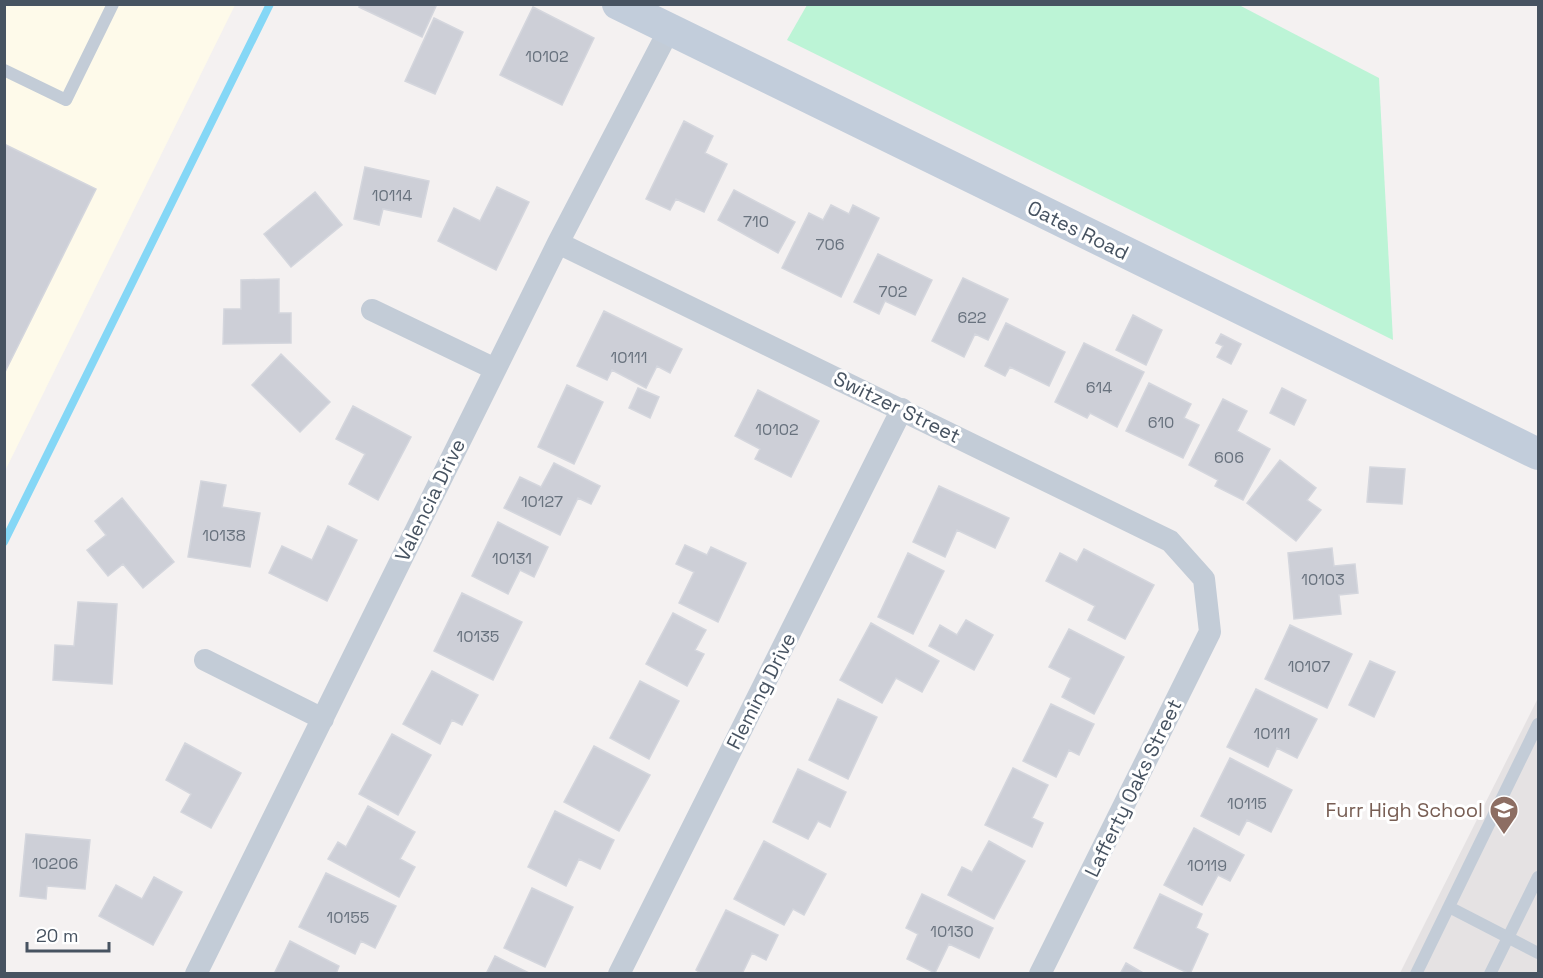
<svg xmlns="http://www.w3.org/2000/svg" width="1543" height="978" font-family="'Space Grotesk',sans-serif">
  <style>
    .commercial { fill: #fefaea }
    .education { fill: #e5e2e3 }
    .green { fill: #bcf4d6 }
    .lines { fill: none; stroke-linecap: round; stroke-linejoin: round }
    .stream { stroke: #85d7f6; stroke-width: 8 }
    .building { fill: #cdcfd7; stroke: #d4d6dd; stroke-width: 1.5 }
    .lane { stroke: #c3ccd7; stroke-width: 12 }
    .street { stroke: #c3ccd7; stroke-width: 22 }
    .secondary { stroke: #c2cddb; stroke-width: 32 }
    .labels { text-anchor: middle; stroke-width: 6; stroke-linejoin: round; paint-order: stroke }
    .number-label { font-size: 16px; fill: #68727e }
    .street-label { font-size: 20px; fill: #475361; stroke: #fff }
    .education-label { font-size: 20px; fill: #785e54; stroke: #fff; text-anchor: end }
  </style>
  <rect width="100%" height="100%" fill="#f4f1f1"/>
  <path class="commercial" d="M5 5H235L5 471Z"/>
  <path class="education" d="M1538 698V973H1400Z"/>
  <path class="green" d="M807 5H1239L1379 78 1393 340 787 40Z"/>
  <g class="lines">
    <path class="stream" d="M4 542 270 4"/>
  </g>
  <path class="building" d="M360 4H437L422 37 359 7Z
    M533 7 594 38 562 105 500 75Z
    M434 18 463 32 435 94 405 81Z
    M684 121 713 136 705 153 727 164 704 212 676 199 670 210 646 199Z
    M4 144 96 189 4 374Z
    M365 167 429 181 421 217 383 209 379 225 354 219Z
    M497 187 529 202 496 270 438 241 454 208 480 221Z
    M734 190 795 222 778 253 718 220Z
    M315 192 342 225 291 267 264 234Z
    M831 205 849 214 853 205 879 218 841 297 782 268 809 213 823 220Z
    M878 254 932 280 915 315 885 301 879 314 854 302Z
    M963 278 1008 299 988 340 975 334 964 357 932 341Z
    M279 279V313H291V343L223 344 224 309H241V280Z
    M604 311 682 349 670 373 657 366 646 388 612 370 607 380 577 366Z
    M1133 315 1162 330 1146 365 1116 350Z
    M1006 323 1065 352 1049 386 1010 367 1005 376 985 366Z
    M1221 334 1241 344 1231 364 1217 357 1223 346 1216 343Z
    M1084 343 1144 372 1117 427 1090 413 1087 418 1055 402Z
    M281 354 330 402 300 432 252 385Z
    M1149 383 1191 404 1184 418 1199 425 1183 458 1126 431Z
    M567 385 603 402 574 464 538 447Z
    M638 388 659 397 650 418 629 408Z
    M1282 388 1306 400 1294 425 1270 413Z
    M758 390 819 421 791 477 755 459 760 449 735 436Z
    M1223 399 1247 411 1237 431 1270 449 1243 500 1215 486 1218 480 1189 465Z
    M353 406 411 437 378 500 349 484 365 454 336 439Z
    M1280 460 1316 488 1307 500 1321 510 1296 541 1247 503Z
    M554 463 600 486 591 504 578 498 560 535 504 508 520 477 541 487Z
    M1370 467 1405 469 1402 504 1367 502Z
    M201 481 226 485 222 507 260 513 250 567 188 557Z
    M939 486 1009 518 995 548 957 530 945 557 913 542Z
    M122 498 174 562 143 588 123 564 108 576 87 550 106 535 95 521Z
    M498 522 548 547 534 577 520 570 508 594 472 576Z
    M328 526 357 540 327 601 269 573 282 546 312 560Z
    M685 545 707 555 711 547 746 563 718 622 679 603 694 572 676 564Z
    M1332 548 1334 566 1355 564 1358 593 1339 595 1341 614 1294 619 1288 553Z
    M1084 549 1154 585 1125 639 1088 620 1095 606 1046 581 1060 553 1077 562Z
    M908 553 944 571 913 634 878 617Z
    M462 593 522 622 493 680 434 651Z
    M78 602 117 604 112 684 53 680 55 645 74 646Z
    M673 613 706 630 695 650 704 654 687 686 646 664Z
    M966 620 993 635 974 670 929 646 940 625 957 635Z
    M871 623 939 661 922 692 896 678 882 703 840 680Z
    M1290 625 1352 654 1327 708 1265 679Z
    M1069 629 1124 657 1094 714 1062 697 1071 678 1049 667Z
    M1370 661 1395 672 1374 717 1349 705Z
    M432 671 478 695 462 725 452 720 440 744 403 724Z
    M640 681 679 701 649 759 610 738Z
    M1256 689 1317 719 1297 758 1277 748 1268 767 1227 747Z
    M838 699 877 717 848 779 809 760Z
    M1051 704 1094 724 1079 755 1069 750 1056 777 1023 761Z
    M392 734 431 755 398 815 359 794Z
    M185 743 241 773 211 828 181 812 191 794 166 780Z
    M594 746 650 775 619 831 564 802Z
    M1230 758 1292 790 1271 832 1247 820 1239 835 1201 816Z
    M1013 768 1048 785 1032 818 1043 823 1032 847 985 825Z
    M798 769 846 792 830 827 818 821 808 839 773 822Z
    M368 806 415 832 400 859 415 867 399 897 328 859 338 842 346 847Z
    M555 811 614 840 600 869 579 859 566 886 528 867Z
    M1194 828 1244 855 1230 881 1218 875 1202 905 1164 885Z
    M26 834 90 840 85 889 47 886 46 899 20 896Z
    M764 841 826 874 804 915 793 909 784 925 734 899Z
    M989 841 1025 861 994 919 948 895 962 867 972 872Z
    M326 873 396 906 375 948 361 941 355 954 299 927Z
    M154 877 182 892 153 945 99 916 116 885 142 899Z
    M532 888 573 907 545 967 504 948Z
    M922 894 993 928 979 958 949 944 935 973 907 959 918 934 906 928Z
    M1160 894 1202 914 1196 928 1208 934 1190 974 1134 948Z
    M726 910 778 935 766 960 752 953 742 974H702L696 970Z
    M290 941 339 966 336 974H274Z
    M495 956 531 974H486Z
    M1126 963 1145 974H1120Z"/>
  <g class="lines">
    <path class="lane" d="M4 70 66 100 113 4
      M1449 907 1538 953
      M1416 974 1538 724
      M1490 974 1538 877"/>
    <path class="street" d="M558 243 1170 541 1204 579 1210 632 1040 974
      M372 310 495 369
      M205 660 323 719
      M196 974 558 243 669 30
      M619 974 902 409"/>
    <path class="secondary" d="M618 4 1538 454"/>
  </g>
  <defs>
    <g id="school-pin" transform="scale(1.5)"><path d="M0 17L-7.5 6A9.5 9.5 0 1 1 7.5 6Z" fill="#8d6e63" stroke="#fff"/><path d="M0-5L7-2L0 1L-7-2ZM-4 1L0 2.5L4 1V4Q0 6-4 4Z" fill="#fff"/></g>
  </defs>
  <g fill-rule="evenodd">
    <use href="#school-pin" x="1504" y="810"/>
  </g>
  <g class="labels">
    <g class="number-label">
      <text x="547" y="62">10102</text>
      <text x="392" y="201">10114</text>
      <text x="756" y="227">710</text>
      <text x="830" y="250">706</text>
      <text x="893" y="297">702</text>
      <text x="972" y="323">622</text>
      <text x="629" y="363">10111</text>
      <text x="1099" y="393">614</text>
      <text x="1161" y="428">610</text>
      <text x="777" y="435">10102</text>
      <text x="1229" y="463">606</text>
      <text x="542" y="507">10127</text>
      <text x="224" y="541">10138</text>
      <text x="512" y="564">10131</text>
      <text x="1323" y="585">10103</text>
      <text x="478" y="642">10135</text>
      <text x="1309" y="672">10107</text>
      <text x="1272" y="739">10111</text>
      <text x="1247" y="809">10115</text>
      <text x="55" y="869">10206</text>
      <text x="1207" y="871">10119</text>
      <text x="348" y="923">10155</text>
      <text x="952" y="937">10130</text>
    </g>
    <g class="street-label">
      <text transform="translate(1078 230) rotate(26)" y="7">Oates Road</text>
      <text transform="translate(897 407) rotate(26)" y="7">Switzer Street</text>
      <text transform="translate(430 500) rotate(-64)" y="7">Valencia Drive</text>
      <text transform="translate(761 691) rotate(-63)" y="7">Fleming Drive</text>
      <text transform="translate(1133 788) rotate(-64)" y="7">Lafferty Oaks Street</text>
    </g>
    <g class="education-label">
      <text x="1483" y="817">Furr High School</text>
    </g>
  </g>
  <rect width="1543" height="978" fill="none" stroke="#475361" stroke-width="12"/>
  <path d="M27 942v9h82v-9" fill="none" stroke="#475361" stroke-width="3"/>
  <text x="36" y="942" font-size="18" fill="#475361" stroke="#ffffff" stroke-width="4.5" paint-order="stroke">20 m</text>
</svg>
